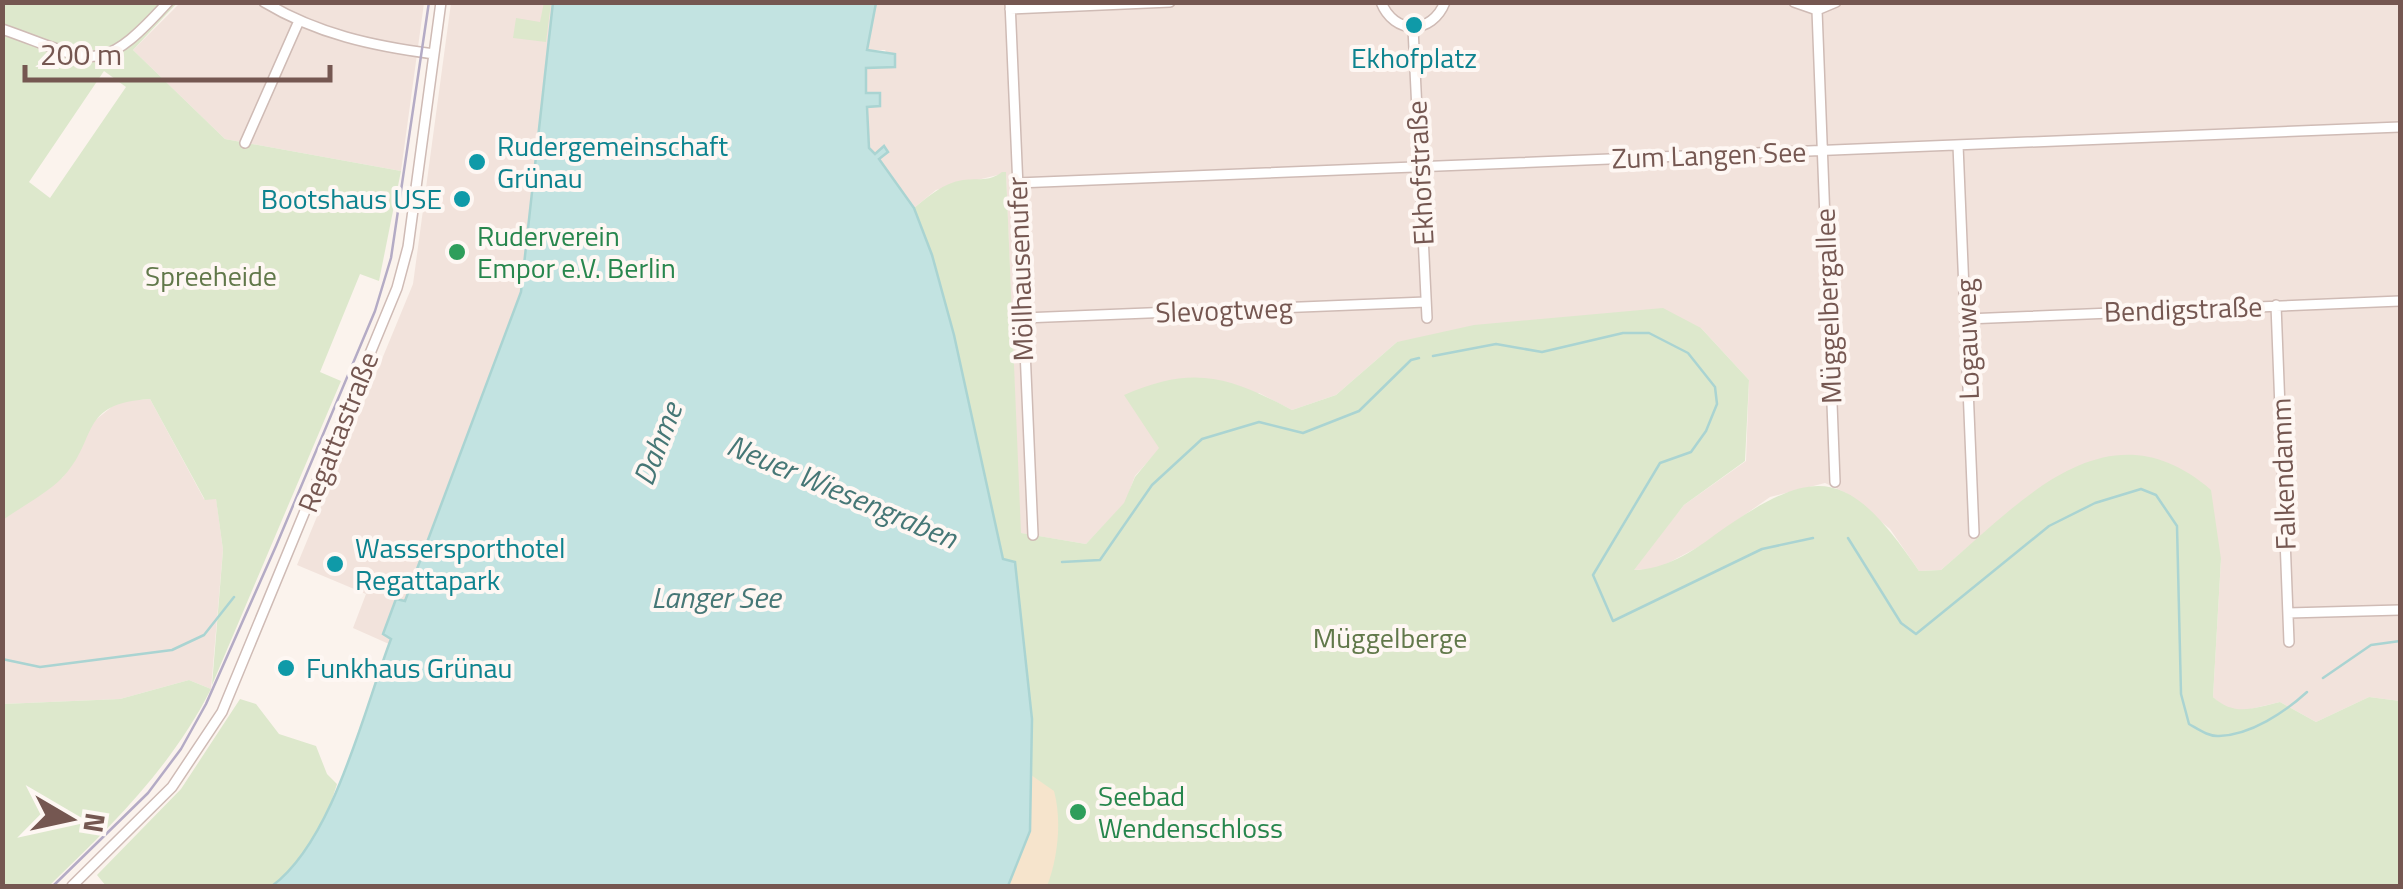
<svg xmlns="http://www.w3.org/2000/svg" width="2403" height="889" font-family="'Titillium Web',sans-serif">
  <style>
    .residential { fill: #f2e3dc }
    .green { fill: #dde8cc; fill-rule: evenodd }
    .sand { fill: #f6e4cc }
    .water { fill: #c2e3e1; stroke: #aad4d2; stroke-width: 2.5 }
    .lines { fill: none; stroke-linecap: round; stroke-linejoin: round }
    .stream { stroke: #aad4d2; stroke-width: 2.5 }
    .minor-casing { stroke: #cfbbb5; stroke-width: 12 }
    .minor { stroke: #fff; stroke-width: 9 }
    .tram { stroke: #b4abc5; stroke-width: 2.5 }
    .culture-dot { fill: #0f9aa8; stroke: #fef7f3; stroke-width: 4 }
    .leisure-dot { fill: #2e9e5b; stroke: #fef7f3; stroke-width: 4 }
    .labels { text-anchor: middle; stroke-width: 8; stroke-linejoin: round; paint-order: stroke }
    .culture-label { font-size: 28px; fill: #0d838f; stroke: #fef7f3; text-anchor: start }
    .street-label { font-size: 28px; fill: #755751; stroke: #fef7f3 }
    .leisure-label { font-size: 28px; fill: #27864d; stroke: #fef7f3; text-anchor: start }
    .park-label { font-size: 28px; fill: #61784a; stroke: #fef7f3 }
    .water-label { font-size: 30px; font-style: italic; fill: #467776; stroke: #fef7f3 }
  </style>
  <rect width="100%" height="100%" fill="#fbf3ed"/>
  <path class="residential" d="M180 3H424L401 171 225 139 133 50Z
    M451 3H553L521 292 404 602 396 600 384 634 392 638 389 644 353 628 366 594 297 565 413 284Z
    M876 3H2400V701L2369 697 2316 722 2280 702 2238 712 2225 708 2213 697 2221 559 2059 479 2018 504 1941 570 1919 571 1890 529 1846 493 1825 483 1770 497 1702 545 1657 569 1632 570 1684 505 1746 461 1749 380 1701 328 1397 342 1336 395 1292 410 1259 393 1160 448 1135 476 1125 503 1086 544 1020 533 1006 173 936 190 914 208 878 159 888 151 884 146 875 154 869 148 866 67H895L885 50H867Z
    M150 399 204 499 216 498 223 550 211 689 189 680 120 699 3 704 2 520 63 477 93 422 119 401Z"/>
  <path class="green" d="M544 2 551 3 546 42 513 38 516 18 540 22Z
    M3 3H177L133 50 225 139 401 171 379 281 360 274 320 372 341 381 212 685 223 550 216 499 205 500 150 399C77 403 99 440 62 478 46 494 21 507 3 520ZM104 71 126 87 50 198 29 182Z
    M1002 172H1006L1021 533 1086 544 1124 503 1135 477 1159 448 1124 395C1193 365 1228 376 1292 410L1336 395 1397 342 1474 325 1663 308 1701 328 1749 380 1745 461 1684 505 1634 570C1665 569 1691 553 1716 534 1817 463 1848 467 1919 571L1941 570C2022 501 2108 401 2211 490L2221 559 2213 697C2235 717 2254 708 2280 702L2316 722 2369 697 2400 701V886H1008L1030 831 1032 719 1015 563 1003 559 954 335 914 208C929 196 943 183 963 180 978 178 989 182 1002 172Z
    M189 680 211 689C171 768 112 825 49 886H3V704L120 699Z
    M240 699 256 704 279 734 316 746 327 774 337 784C324 826 308 860 272 886H106L97 875 181 789Z"/>
  <path class="sand" d="M1031 775 1054 791C1062 820 1058 858 1047 886H1008L1030 831Z"/>
  <path class="water" d="M553 2 876 3 867 50 895 54V67L866 68V93H880V106L867 107 869 148 875 154 884 146 888 152 879 159 914 208 932 255 954 335 1003 559 1015 562 1032 719 1030 831 1008 886H272C334 840 363 712 391 639L383 634 396 599 405 601 521 292Z"/>
  <g class="lines">
    <path class="stream" d="M1433 356 1496 344 1542 352 1623 333H1649L1688 353 1715 387 1717 404 1706 431 1691 452 1660 463 1593 575 1613 621 1762 549 1813 538
      M1848 538 1901 623 1916 634 2049 526 2095 503 2141 489 2156 495 2177 526 2181 694 2189 724C2198 729 2209 737 2219 736 2251 735 2285 712 2307 692
      M1062 562 1100 560 1152 485 1202 439 1259 422 1303 433 1359 411 1411 360 1419 358
      M2 659 40 667 172 650 204 635 234 597
      M2323 678 2371 645 2400 641"/>
    <g class="minor-casing">
      <path id="minor" d="M264 2C317 34 373 46 434 54
        M1010 2 1033 535
        M1381 2C1394 35 1432 35 1445 2
        M1794 2 1817 10 1836 2
        M1010 9 1170 2
        M1817 10 1835 482
        M1413 28 1427 318
        M2 29C94 61 98 79 168 2
        M245 143 298 23
        M1958 145 1974 533
        M1017 183 2400 127
        M2276 305 2289 642
        M1023 318 1426 302
        M1966 319 2400 301
        M2288 613 2400 610
        M72 886 172 787 222 712 397 288 408 247 441 2"/>
    </g>
    <use href="#minor" class="minor"/>
    <path class="tram" d="M53 886 148 793 181 749 206 704 276 546 375 311 391 258 429 2"/>
  </g>
  <g class="culture-dot">
    <circle cx="1414" cy="25" r="10"/>
    <circle cx="477" cy="162" r="10"/>
    <circle cx="462" cy="199" r="10"/>
    <circle cx="335" cy="564" r="10"/>
    <circle cx="286" cy="668" r="10"/>
  </g>
  <g class="leisure-dot">
    <circle cx="457" cy="252" r="10"/>
    <circle cx="1078" cy="812" r="10"/>
  </g>
  <g class="labels">
    <g class="culture-label">
      <text x="1414" y="68" text-anchor="middle">Ekhofplatz</text>
      <text x="497" y="156">Rudergemeinschaft<tspan x="497" dy="32">Grünau</tspan></text>
      <text x="442" y="209" text-anchor="end">Bootshaus USE</text>
      <text x="355" y="558">Wassersporthotel<tspan x="355" dy="32">Regattapark</tspan></text>
      <text x="306" y="678">Funkhaus Grünau</text>
    </g>
    <g class="street-label">
      <text transform="translate(1709 155) rotate(-2)" y="10">Zum Langen See</text>
      <text transform="translate(1420 173) rotate(-93)" y="10">Ekhofstraße</text>
      <text transform="translate(1020 269) rotate(-92)" y="10">Möllhausenufer</text>
      <text transform="translate(1828 306) rotate(-92)" y="10">Müggelbergallee</text>
      <text transform="translate(2183 309) rotate(-2)" y="10">Bendigstraße</text>
      <text transform="translate(1224 310) rotate(-2)" y="10">Slevogtweg</text>
      <text transform="translate(1967 339) rotate(-92)" y="10">Logauweg</text>
      <text transform="translate(338 432) rotate(-68)" y="10">Regattastraße</text>
      <text transform="translate(2283 474) rotate(-92)" y="10">Falkendamm</text>
    </g>
    <g class="leisure-label">
      <text x="477" y="246">Ruderverein<tspan x="477" dy="32">Empor e.V. Berlin</tspan></text>
      <text x="1098" y="806">Seebad<tspan x="1098" dy="32">Wendenschloss</tspan></text>
    </g>
    <g class="park-label">
      <text x="211" y="286">Spreeheide</text>
      <text x="1390" y="648">Müggelberge</text>
    </g>
    <g class="water-label">
      <text transform="translate(658 444) rotate(-69)" y="10">Dahme</text>
      <text transform="translate(842 492) rotate(23)" y="10">Neuer Wiesengraben</text>
      <text x="716" y="608">Langer See</text>
    </g>
  </g>
  <rect width="2403" height="889" fill="none" stroke="#755751" stroke-width="10"/>
  <g transform="translate(70 819) rotate(99)" stroke="#fef7f3" stroke-width="8" paint-order="stroke">
  <path d="M0-8L18 38L0 25L-18 38Z" fill="#755751"/>
  <text y="-15" font-size="28" font-weight="bold" text-anchor="middle" fill="#755751">N</text>
  </g>
  <path d="M25 65v15h305v-15" fill="none" stroke="#755751" stroke-width="5"/>
  <text x="40" y="65" font-size="30" fill="#755751" stroke="#fef7f3" stroke-width="8" paint-order="stroke">200 m</text>
</svg>
